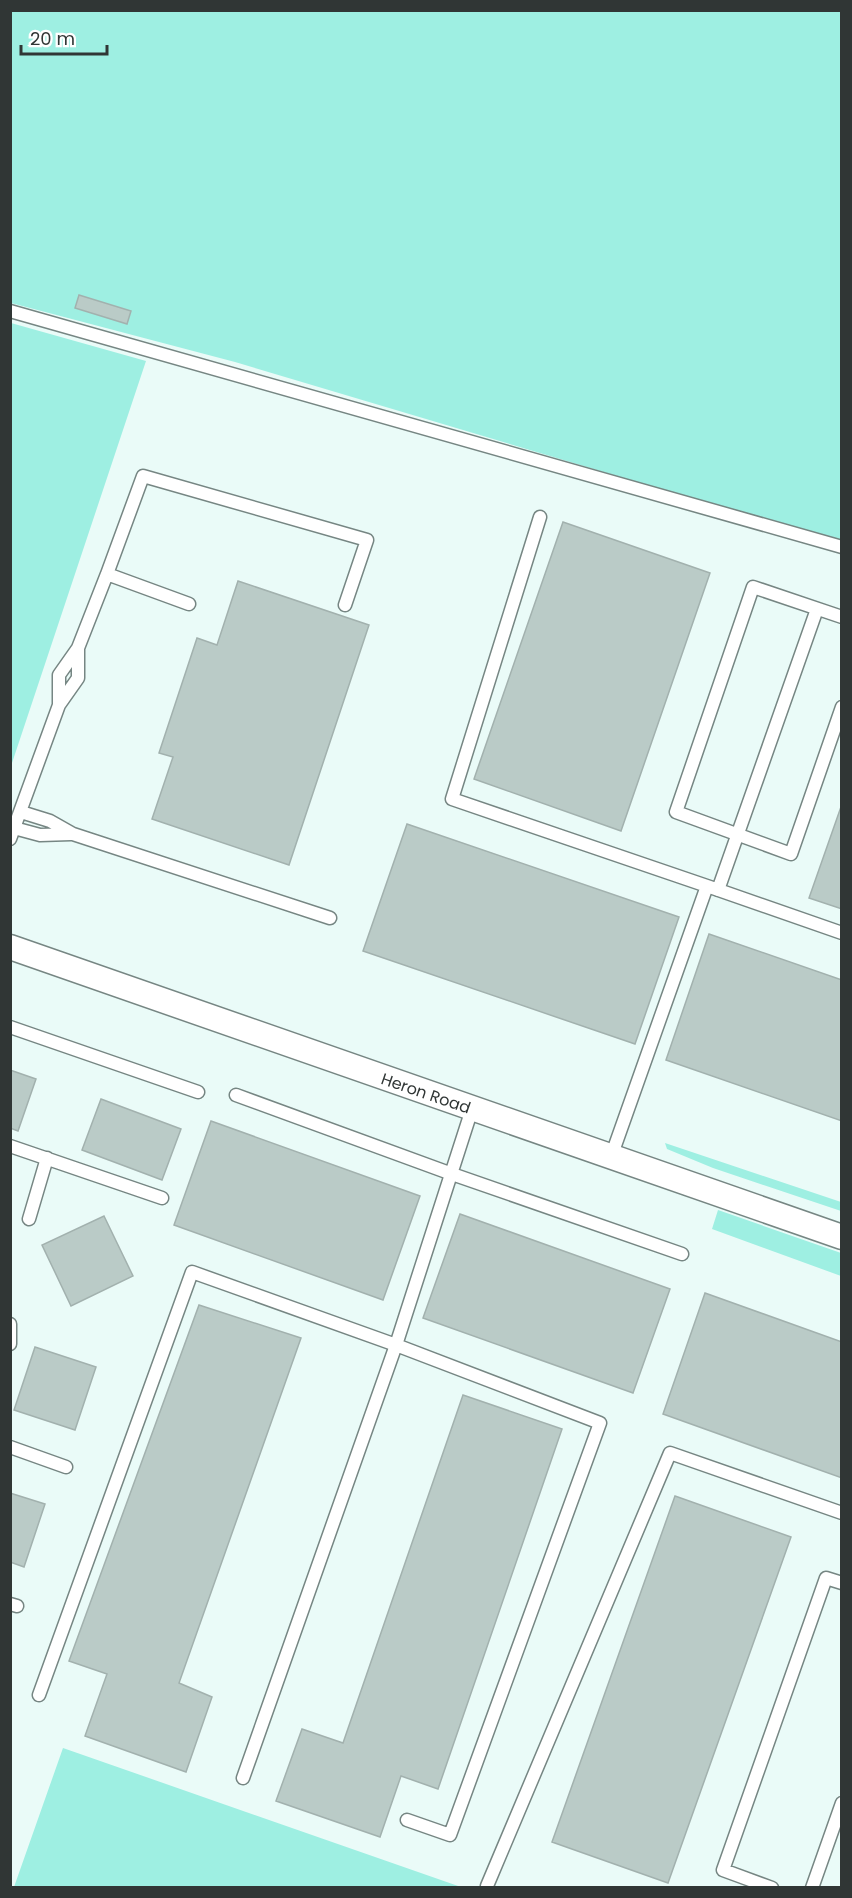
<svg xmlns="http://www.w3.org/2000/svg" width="852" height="1898" font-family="Poppins,sans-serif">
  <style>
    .green { fill: #9eefe2 }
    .building { fill: #bacbc7; stroke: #a2b1ae; stroke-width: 1.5 }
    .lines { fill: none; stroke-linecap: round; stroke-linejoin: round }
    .lane-casing { stroke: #768683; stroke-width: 15 }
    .street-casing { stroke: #768683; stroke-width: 27 }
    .lane { stroke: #fff; stroke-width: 12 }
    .street { stroke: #fff; stroke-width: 24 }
    .labels { text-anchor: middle; stroke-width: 4.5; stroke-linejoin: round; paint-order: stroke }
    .street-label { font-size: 16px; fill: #303635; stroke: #fff }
  </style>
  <rect width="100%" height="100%" fill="#eafbf8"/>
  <path class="green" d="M10 11H841V541L758 518 235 362 11 303Z
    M11 323 146 361 11 766 10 323Z
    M665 1143 841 1202V1211L713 1168 667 1149Z
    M718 1210 841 1253V1276L712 1229Z
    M63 1748 461 1887H14Z"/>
  <path class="building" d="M79 295 131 311 127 324 75 308Z
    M563 522 710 573 621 831 474 779Z
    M238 581 369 625 289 865 152 819 173 757 159 753 197 638 217 645Z
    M842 804V909L809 898Z
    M407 824 679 917 635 1044 363 951Z
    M709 934 842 980V1121L666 1060Z
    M10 1070 36 1079 18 1131 10 1128Z
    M101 1099 181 1129 162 1180 82 1150Z
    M211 1121 420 1196 383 1300 174 1225Z
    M460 1214 670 1289 633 1393 423 1318Z
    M104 1216 133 1276 71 1306 42 1245Z
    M705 1293 842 1342V1478L663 1414Z
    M199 1305 301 1338 179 1683 212 1697 186 1772 85 1736 107 1674 69 1661Z
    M35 1347 96 1367 75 1430 14 1410Z
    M463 1395 562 1429 438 1789 401 1776 380 1837 276 1801 302 1729 343 1743Z
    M10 1493 45 1504 24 1567 10 1562Z
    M675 1496 791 1537 668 1883 552 1842Z"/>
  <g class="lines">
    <g class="lane-casing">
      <path id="lane" d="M10 311 842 547
        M540 517 452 799 707 886
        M107 574 143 476 367 540 345 605
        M842 617 753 587 676 812 791 854 842 707
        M59 705V675L78 648 107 574 189 604
        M21 812 50 821 73 834 330 918
        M14 828 40 835 71 834
        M10 839 59 705 78 678V648
        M718 890 817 609
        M10 1027 198 1092
        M236 1095 452 1174 682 1254
        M10 1146 162 1198
        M611 1157 707 886 842 933
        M29 1219 47 1158
        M10 1324V1344
        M10 1447 66 1467
        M10 1604 17 1606
        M39 1695 192 1272 396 1345 600 1423 450 1835 407 1820
        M243 1778 396 1345 472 1109
        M487 1886 670 1453 842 1513
        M772 1888 723 1870 826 1578 842 1583
        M812 1888 842 1803"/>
    </g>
    <g class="street-casing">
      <path id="street" d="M10 947 842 1237"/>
    </g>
    <use href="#lane" class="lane"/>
    <use href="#street" class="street"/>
  </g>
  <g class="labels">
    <g class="street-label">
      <text transform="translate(426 1093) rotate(19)" y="6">Heron Road</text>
    </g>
  </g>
  <rect width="852" height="1898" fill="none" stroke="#303635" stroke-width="24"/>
  <path d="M21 45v9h86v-9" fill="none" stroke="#303635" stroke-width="3"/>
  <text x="30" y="45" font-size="18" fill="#303635" stroke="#ffffff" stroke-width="4.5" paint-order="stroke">20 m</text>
</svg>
